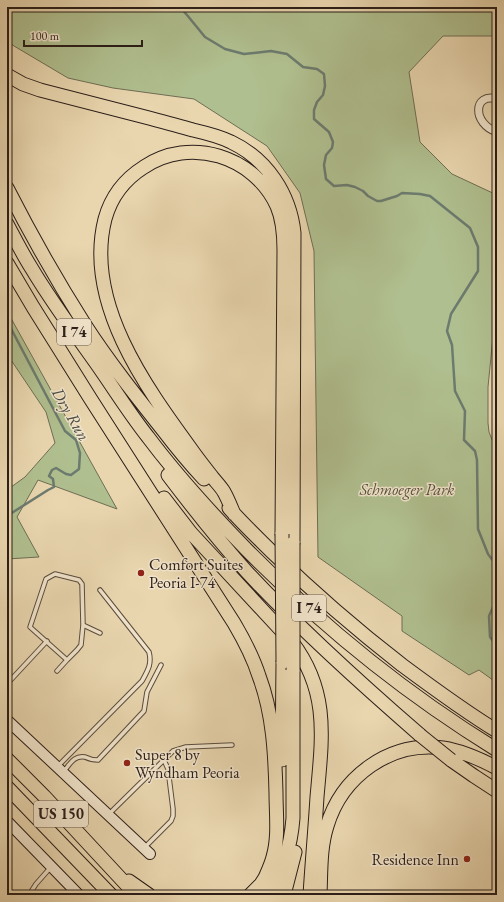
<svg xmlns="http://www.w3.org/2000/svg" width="504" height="902" font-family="'EB Garamond',serif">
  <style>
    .green { fill: #b0bf8f; stroke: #6e6e54 }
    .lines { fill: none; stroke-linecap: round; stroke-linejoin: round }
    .stream { stroke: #6c7b6f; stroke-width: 2.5 }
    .lane-casing { stroke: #5a4c3e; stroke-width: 5.5 }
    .street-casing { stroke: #5a4c3e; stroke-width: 9 }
    .secondary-casing { stroke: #2b1e19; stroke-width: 12 }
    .highway-casing { stroke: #2b1e19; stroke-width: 15 }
    .lane { stroke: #f1e4cb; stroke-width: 3.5 }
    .street { stroke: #f1e4cb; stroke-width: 7 }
    .secondary { stroke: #f1e4cb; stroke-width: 10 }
    .highway { stroke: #e9d6af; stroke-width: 13 }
    .highway-bridge-casing { stroke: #2b1e19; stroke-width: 15; stroke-linecap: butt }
    .highway-bridge { stroke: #e9d6af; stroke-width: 13 }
    .poi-dot { fill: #8f2418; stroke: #f1e4cb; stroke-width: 1.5 }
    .labels { text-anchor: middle; stroke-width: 3; stroke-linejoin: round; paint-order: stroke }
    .shield { fill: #f1e4cb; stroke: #66594e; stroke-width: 1 }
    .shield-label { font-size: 15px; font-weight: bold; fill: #2b1e19 }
    .park-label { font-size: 16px; font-style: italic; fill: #534e3c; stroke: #f1e4cb }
    .poi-label { font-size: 16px; fill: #2b1e19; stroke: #f1e4cb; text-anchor: start }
    .water-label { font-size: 17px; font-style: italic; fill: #4b4c44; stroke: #f1e4cb }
  </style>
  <rect width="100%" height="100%" fill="#e9d6af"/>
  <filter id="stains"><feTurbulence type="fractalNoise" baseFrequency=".005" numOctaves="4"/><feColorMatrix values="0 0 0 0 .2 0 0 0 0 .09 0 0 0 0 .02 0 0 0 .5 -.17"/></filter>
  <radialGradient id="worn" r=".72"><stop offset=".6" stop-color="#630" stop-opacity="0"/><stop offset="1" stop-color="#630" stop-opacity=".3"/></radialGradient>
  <path class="green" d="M7 7H497V36H443L409 72 420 142 452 174 497 195V296L488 387V423L489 432 496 450 497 459V683L479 670 469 675 402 631V616L318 557 314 251 300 193 267 146 194 99 113 88 68 78 14 46 7 41Z
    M7 311 117 509 38 480 17 517 39 557 7 559V490L25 477 55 443 46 412 7 354Z"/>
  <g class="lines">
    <path class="stream" d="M180 7 187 15 205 37 225 49 244 54 271 51 287 54 303 67 317 69 324 74 325 86 323 95 317 102 314 110V119L329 132 333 142 332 148 326 155 324 165 326 179 334 186 347 185 355 187 363 191 368 196 377 201H381L397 196 402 193 420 194 430 196 470 228 478 247V271L451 314 447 331 452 345 455 391 465 411 464 440 475 451 477 460 478 529 488 554 497 566
      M7 321 65 431 76 440 80 453 79 469 71 475 66 474 56 468 52 470 49 476 53 479 54 487 48 490 7 516
      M497 598 489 616 490 637 497 646"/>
    <g class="lane-casing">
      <path id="lane" d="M83 625 100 633
        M57 671 67 660 77 650 81 645 83 625 82 584 79 580 55 574 46 579 30 627 67 660
        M7 684 47 641
        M58 766 142 681C148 670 152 664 149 652L100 590
        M64 771C70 764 74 755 85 757 89 759 93 760 98 760L144 711 147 692 161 665
        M109 814 173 751 186 747 232 745
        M145 847 171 821 173 816V809L168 769 164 760
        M29 895 36 884 51 867"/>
    </g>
    <g class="street-casing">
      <path id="street" d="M497 99C473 92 472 124 497 132"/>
    </g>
    <g class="secondary-casing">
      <path id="secondary" d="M7 720 150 854
        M7 821 79 895"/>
    </g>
    <g class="highway-casing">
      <path id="highway" d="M7 75 23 84 40 90C76 99 113 109 149 118 164 122 179 126 193 130 206 133 219 136 231 142 267 159 290 194 294 233L293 543
        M7 188C31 235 57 281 85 325 109 362 136 396 163 430 176 447 190 464 204 479
        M7 224C15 239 23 255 32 269 51 301 74 332 96 363 113 387 129 413 148 437 178 477 212 514 247 550 322 626 406 694 497 750
        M7 263 33 307 90 398 234 623C244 640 253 657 259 676 273 713 275 753 276 793 276 814 279 837 273 857 271 865 267 873 264 880
        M168 475C193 508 219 541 247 572 301 630 360 683 420 735
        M164 498 191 533 292 642C330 692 322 739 317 797 315 830 312 862 310 895
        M229 508C243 524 258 538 273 553 314 593 357 630 402 665 433 688 464 711 497 731
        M234 514C231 507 228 499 224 492 221 487 217 483 213 478 206 469 198 459 191 449 145 386 84 302 105 219 111 197 125 179 144 167 190 136 254 156 277 206 283 220 284 235 284 250L282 534
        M7 759 44 796 136 895
        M282 760 283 662
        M451 760 474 776 497 791
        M7 787 111 895
        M129 881 149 895
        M250 895 261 884 268 873
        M268 895C283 872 291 845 293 818V670
        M284 895 295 852
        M320 895C321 872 320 848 327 826 342 776 390 741 443 748 463 751 480 759 497 768"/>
    </g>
    <use href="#lane" class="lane"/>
    <use href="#street" class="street"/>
    <use href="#secondary" class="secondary"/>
    <use href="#highway" class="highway"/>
    <g class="highway-bridge-casing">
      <path id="highway-bridge" d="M282 534 283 662
        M293 543V670
        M420 735 451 760"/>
    </g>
    <use href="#highway-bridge" class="highway-bridge"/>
  </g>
  <g class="poi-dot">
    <circle cx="141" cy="573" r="4"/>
    <circle cx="127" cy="763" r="4"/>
    <circle cx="467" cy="859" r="4"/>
  </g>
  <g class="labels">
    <g class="shield">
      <rect x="57" y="319" width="34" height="26" rx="3"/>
      <rect x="292" y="595" width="34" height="26" rx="3"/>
      <rect x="34" y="801" width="54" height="26" rx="3"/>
    </g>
    <g class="shield-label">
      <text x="74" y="337">I 74</text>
      <text x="309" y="613">I 74</text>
      <text x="61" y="819">US 150</text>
    </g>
    <g class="park-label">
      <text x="407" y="495">Schmoeger Park</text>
    </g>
    <g class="poi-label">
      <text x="149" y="570">Comfort Suites<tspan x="149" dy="18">Peoria I-74</tspan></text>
      <text x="135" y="760">Super 8 by<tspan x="135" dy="18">Wyndham Peoria</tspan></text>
      <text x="459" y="865" text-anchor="end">Residence Inn</text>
    </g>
    <g class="water-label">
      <text transform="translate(71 414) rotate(60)" y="6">Dry Run</text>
    </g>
  </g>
  <rect width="504" height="902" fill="none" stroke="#e9d6af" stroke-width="24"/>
  <rect x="8" y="8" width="488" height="886" fill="none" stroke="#2b1e19" stroke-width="2"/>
  <rect x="12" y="12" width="480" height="878" fill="none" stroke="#2b1e19"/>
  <path d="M24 40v6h118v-6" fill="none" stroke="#2b1e19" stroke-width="2"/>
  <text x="30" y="40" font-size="12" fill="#2b1e19" stroke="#f1e4cb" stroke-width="3" paint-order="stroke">100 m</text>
  <rect width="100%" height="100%" filter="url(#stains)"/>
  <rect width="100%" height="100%" fill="url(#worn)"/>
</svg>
